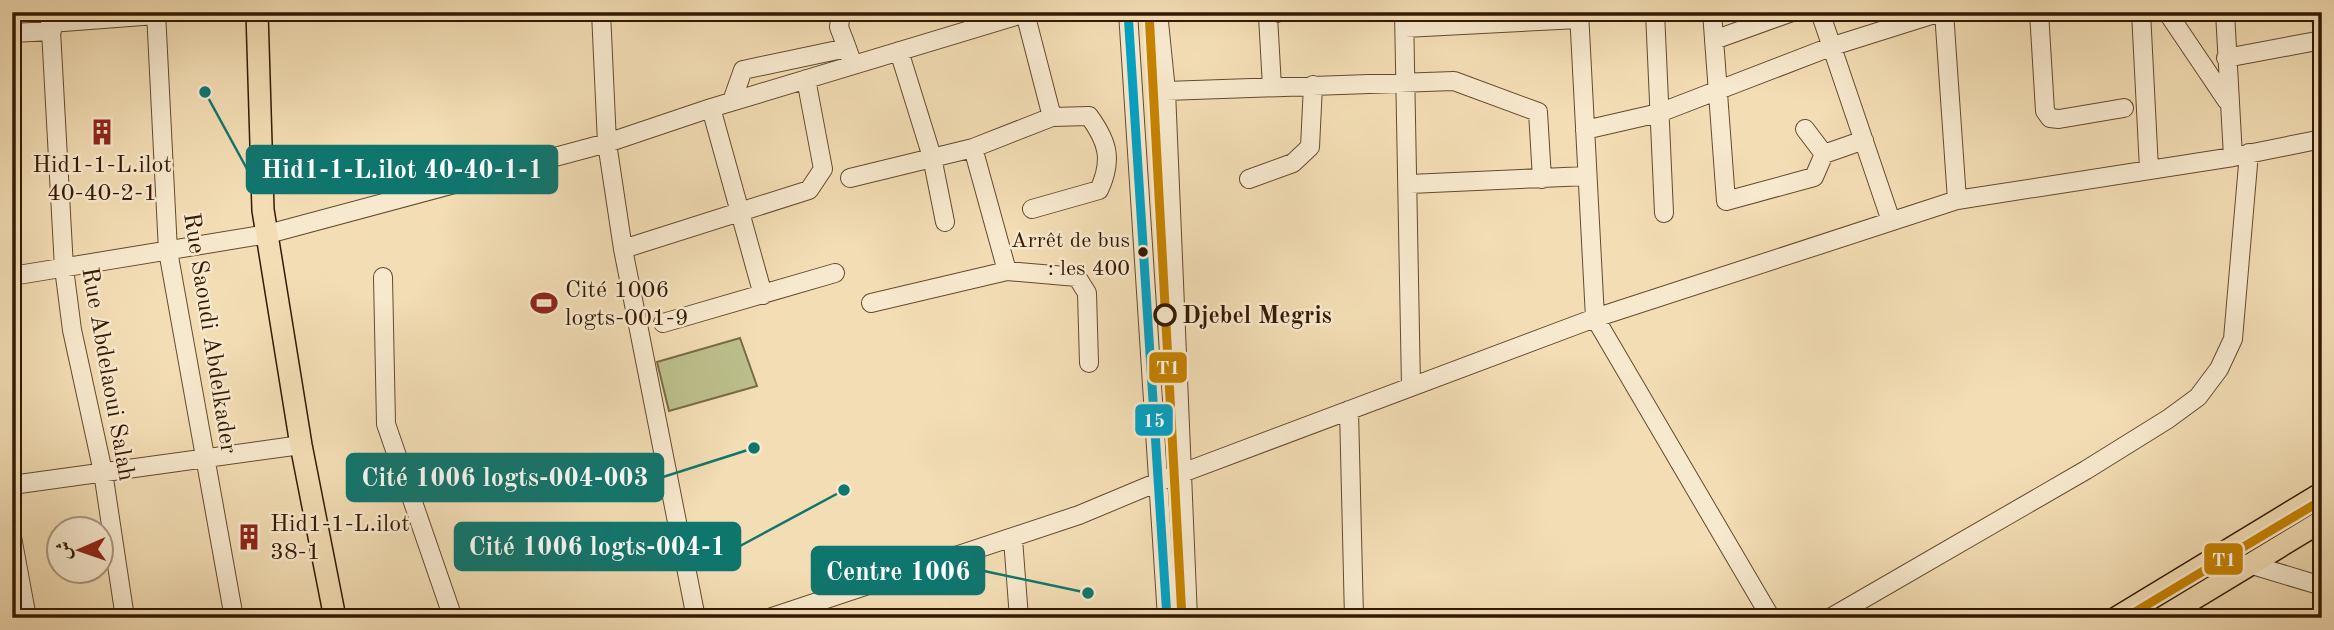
<svg xmlns="http://www.w3.org/2000/svg" width="2334" height="630" font-family="'Old Standard TT',Amiri,serif">
  <style>
    .green { fill: #bcc08c; stroke: #786c46; stroke-width: 2 }
    .lines { fill: none; stroke-linecap: round; stroke-linejoin: round }
    .minor-casing { stroke: #644a2d; stroke-width: 20 }
    .major-casing { stroke: #341900; stroke-width: 24 }
    .minor { stroke: #f7e9ce; stroke-width: 18 }
    .major { stroke: #f3ddb4; stroke-width: 21 }
    .bus-1-casing { stroke: #f7e9ce; stroke-width: 14 }
    .bus-1 { stroke: #03a2c4; stroke-width: 9 }
    .tram-1-casing { stroke: #f7e9ce; stroke-width: 14 }
    .tram-1 { stroke: #c68300; stroke-width: 9 }
    .bus-dot { fill: #341900; stroke: #f7e9ce; stroke-width: 2.5 }
    .stop-dot { fill: #f7e9ce; stroke: #341900; stroke-width: 3.5 }
    .labels { text-anchor: middle; stroke-width: 5; stroke-linejoin: round; paint-order: stroke }
    .bus-label { font-size: 22px; fill: #341900; stroke: #f7e9ce; text-anchor: end }
    .poi-label { font-size: 24px; fill: #341900; stroke: #f7e9ce; text-anchor: start }
    .stop-label { font-size: 24px; font-weight: bold; fill: #341900; stroke: #f7e9ce; text-anchor: start }
    .street-label { font-size: 24px; fill: #341900; stroke: #f7e9ce }
    .leader { fill: none; stroke: #0f766e; stroke-width: 2.5 }
    .callout-dot { fill: #0f766e; stroke: #f7e9ce; stroke-width: 2.5 }
    .callout { fill: #0f766e; stroke: #0f766e; stroke-width: 2.5 }
    .callout-label { font-size: 26px; text-anchor: middle; font-weight: bold; fill: #fff }
    .line-badge { stroke: #f7e9ce; stroke-width: 2.5 }
    .badge-label { font-size: 19px; text-anchor: middle; font-weight: bold; fill: #fff }
  </style>
  <rect width="100%" height="100%" fill="#f3ddb4"/>
  <filter id="stains"><feTurbulence type="fractalNoise" baseFrequency=".00286" numOctaves="4"/><feColorMatrix values="0 0 0 0 .2 0 0 0 0 .09 0 0 0 0 .02 0 0 0 .5 -.17"/></filter>
  <radialGradient id="worn" r=".72"><stop offset=".6" stop-color="#630" stop-opacity="0"/><stop offset="1" stop-color="#630" stop-opacity=".3"/></radialGradient>
  <path class="green" d="M740 338 757 386 669 411 657 362Z"/>
  <g class="lines">
    <g class="minor-casing">
      <path id="minor" d="M50 12 64 268 72 330 103 472 125 618
        M156 12 168 251 234 618
        M601 12 607 143 623 249 696 618
        M841 12 839 27 847 48
        M1128 12 1167 618
        M1158 12 1166 91 1188 618
        M1404 12 1411 387
        M1579 12 1595 318 1771 618
        M1655 12 1664 213
        M1712 12 1726 201 1814 177 1824 154 1805 129
        M1820 12 1891 221
        M1944 12 1957 200
        M2039 12 2045 111 2050 118 2059 119 2124 108
        M2141 12 2149 169
        M2167 12 2227 101
        M2225 12 2233 157
        M2321 12 2322 24
        M50 23 156 15
        M1405 28 1579 19
        M12 33 52 31
        M1714 40 1792 12
        M899 51 932 157 945 222
        M2226 58 2322 40
        M1272 87 1268 16 1279 12
        M1166 91 1454 81 1538 112 1542 179
        M732 101 743 70 847 48 853 65
        M711 108 763 295
        M1585 130 1659 113 1833 46 1941 12
        M1824 154 1864 140
        M850 178 973 148
        M1249 179 1293 163 1310 147 1313 85
        M1410 184 1587 176
        M1032 209 1099 190C1113 160 1108 142 1089 116L1052 117
        M623 249 809 190 823 169 806 79
        M1007 271 1077 277 1087 293 1089 363
        M12 276 268 234 607 143 711 108 1029 12
        M383 277 386 424 453 618
        M871 303 1007 271 973 148 1052 117 1025 13
        M663 323 835 273
        M1349 410 1354 618
        M12 485 301 445
        M12 537 27 618
        M1013 539 1019 618
        M2252 565 2322 586
        M769 618 1079 515 1158 482 1595 318 1957 200 2233 157 2322 139
        M1830 618 2086 470 2168 419 2198 397 2219 369 2233 339 2249 153"/>
    </g>
    <g class="major-casing">
      <path id="major" d="M257 12 263 210 301 445 335 618
        M2116 618 2322 493
        M2162 618 2322 521"/>
    </g>
    <use href="#minor" class="minor"/>
    <use href="#major" class="major"/>
    <g class="bus-1-casing">
      <path id="bus-1" d="M1128 12 1167 618"/>
    </g>
    <use href="#bus-1" class="bus-1"/>
    <g class="tram-1-casing">
      <path id="tram-1" d="M1149 12 1182 618
        M2125 618 2322 500"/>
    </g>
    <use href="#tram-1" class="tram-1"/>
  </g>
  <defs>
    <g id="building-bare" transform="scale(2.1)"><path d="M-4-6H4V6H1V3H-1V6H-4ZM-2.5-4.3h1.7v1.8h-1.7ZM.8-4.3h1.7v1.8H.8ZM-2.5-1h1.7V.8h-1.7ZM.8-1h1.7V.8H.8Z" fill="#8f2418" stroke="#f7e9ce" stroke-width="2.5" paint-order="stroke"/></g>
    <g id="stadium-bare" transform="scale(2.1)"><path d="M0-5a6.5 5 0 1 0 0 10a6.5 5 0 1 0 0-10ZM-3.5-1.8h7v3.6h-7Z" fill="#8f2418" stroke="#f7e9ce" stroke-width="2.5" paint-order="stroke"/></g>
  </defs>
  <g fill-rule="evenodd">
    <use href="#building-bare" x="102" y="132"/>
    <use href="#stadium-bare" x="544" y="303"/>
    <use href="#building-bare" x="249" y="537"/>
  </g>
  <circle class="bus-dot" cx="1143" cy="252" r="6"/>
  <circle class="stop-dot" cx="1165" cy="315" r="10"/>
  <g class="labels">
    <g class="bus-label">
      <text x="1130" y="247">Arrêt de bus<tspan x="1130" dy="28">: les 400</tspan></text>
    </g>
    <g class="poi-label">
      <text x="102" y="172" text-anchor="middle">Hid1-1-L.ilot<tspan x="102" dy="28">40-40-2-1</tspan></text>
      <text x="565" y="297">Cité 1006<tspan x="565" dy="28">logts-001-9</tspan></text>
      <text x="270" y="531">Hid1-1-L.ilot<tspan x="270" dy="28">38-1</tspan></text>
    </g>
    <g class="stop-label">
      <text x="1182" y="323">Djebel Megris</text>
    </g>
    <g class="street-label">
      <text transform="translate(211 333) rotate(81)" y="8">Rue Saoudi Abdelkader</text>
      <text transform="translate(109 374) rotate(80)" y="8">Rue Abdelaoui Salah</text>
    </g>
  </g>
  <path class="leader" d="M205 92L247 169M754 448L663 477M844 490L740 546M1088 593L984 571"/>
  <g class="callout-dot">
    <circle cx="205" cy="92" r="7"/>
    <circle cx="754" cy="448" r="7"/>
    <circle cx="844" cy="490" r="7"/>
    <circle cx="1088" cy="593" r="7"/>
  </g>
  <g class="callout">
    <rect x="247" y="146" width="310" height="47" rx="7"/>
    <rect x="347" y="454" width="316" height="47" rx="7"/>
    <rect x="455" y="523" width="285" height="47" rx="7"/>
    <rect x="812" y="547" width="172" height="47" rx="7"/>
  </g>
  <g class="callout-label">
    <text x="402" y="178">Hid1-1-L.ilot 40-40-1-1</text>
    <text x="505" y="486">Cité 1006 logts-004-003</text>
    <text x="597" y="555">Cité 1006 logts-004-1</text>
    <text x="898" y="580">Centre 1006</text>
  </g>
  <g class="line-badge">
    <rect x="1148" y="351" width="40" height="33" rx="7" fill="#c68300"/>
    <rect x="1134" y="403" width="40" height="34" rx="7" fill="#03a2c4"/>
    <rect x="2203" y="542" width="41" height="34" rx="7" fill="#c68300"/>
  </g>
  <g class="badge-label">
    <text x="1168" y="374">T1</text>
    <text x="1154" y="427">15</text>
    <text x="2224" y="566">T1</text>
  </g>
  <rect width="2334" height="630" fill="none" stroke="#f3ddb4" stroke-width="42"/>
  <rect x="14" y="14" width="2306" height="602" fill="none" stroke="#341900" stroke-width="3.5"/>
  <rect x="21" y="21" width="2292" height="588" fill="none" stroke="#341900" stroke-width="2"/>
  <g transform="translate(80 550) rotate(268)"><circle r="33" fill="#f7e9ce" stroke="#a9967c" stroke-width="2"/>
  <path d="M0-5L12 26L0 18L-12 26Z" fill="#8f2418"/>
  <text y="-10" font-size="19" font-weight="bold" text-anchor="middle" fill="#341900">ش</text>
  </g>
  <rect width="100%" height="100%" filter="url(#stains)"/>
  <rect width="100%" height="100%" fill="url(#worn)"/>
</svg>
